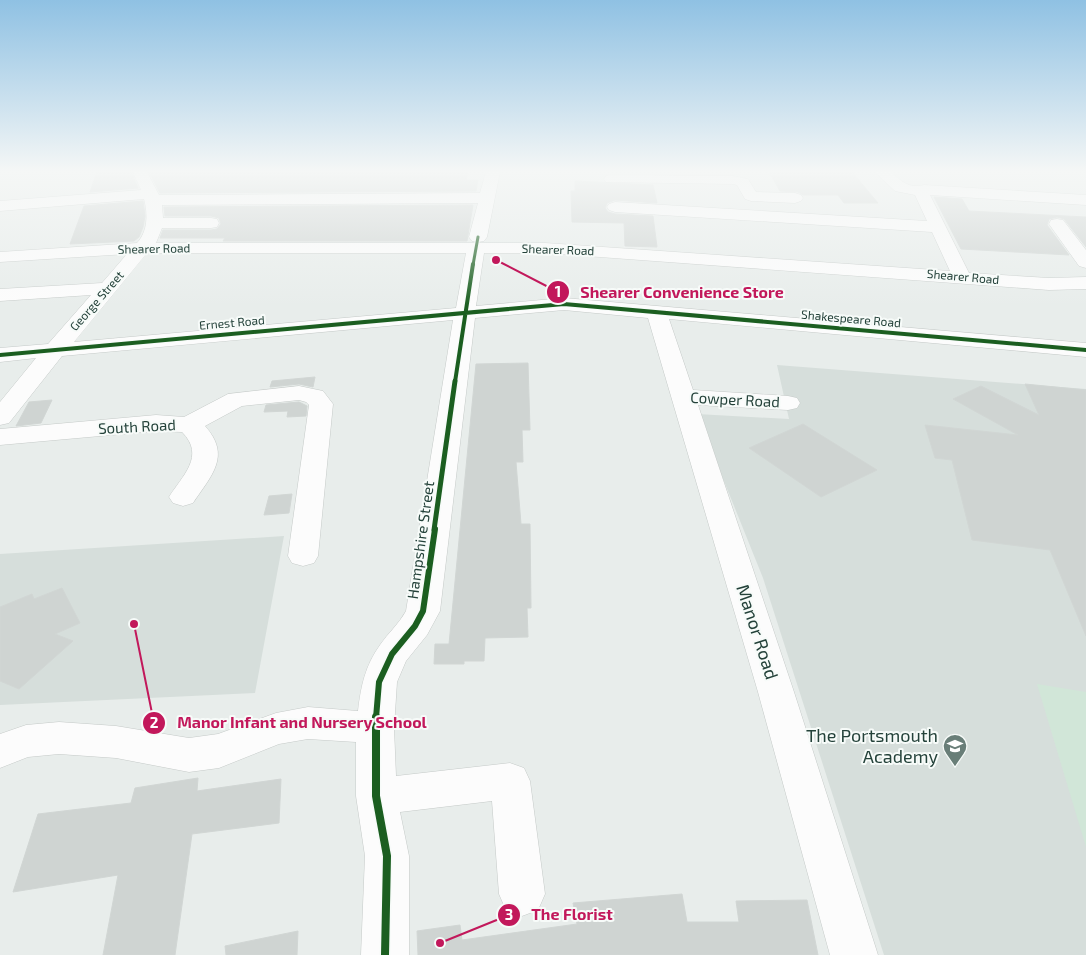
<svg xmlns="http://www.w3.org/2000/svg" width="1086" height="955" font-family="'Exo 2',sans-serif">
  <style>
    .built { fill: #d6dedb }
    .green { fill: #d1e6d8 }
    .building { fill: #cfd4d2; stroke: #d1d6d4 }
    .lines { fill: none; stroke-linecap: round; stroke-linejoin: round }
    .minor-casing { stroke: #c5cac8; stroke-width: 1 }
    .minor { fill: #fcfcfc; fill-rule: evenodd }
    .cycleway-far4-casing { stroke: #f7fbf9; stroke-width: 5 }
    .cycleway-far3-casing { stroke: #f7fbf9; stroke-width: 6 }
    .cycleway-far2-casing { stroke: #f7fbf9; stroke-width: 8 }
    .cycleway-far1-casing { stroke: #f7fbf9; stroke-width: 9 }
    .cycleway-casing { stroke: #f7fbf9; stroke-width: 11 }
    .cycleway-far4 { stroke: #1b5e20; stroke-width: 3 }
    .cycleway-far3 { stroke: #1b5e20; stroke-width: 4 }
    .cycleway-far2 { stroke: #1b5e20; stroke-width: 5 }
    .cycleway-far1 { stroke: #1b5e20; stroke-width: 6 }
    .cycleway { stroke: #1b5e20; stroke-width: 8 }
    .labels { text-anchor: middle; stroke-width: 4; stroke-linejoin: round; paint-order: stroke }
    .far-street-label { font-size: 12px; fill: #24423a; stroke: #f7fbf9 }
    .street-label { font-size: 15px; fill: #24423a; stroke: #f7fbf9 }
    .near-street-label { font-size: 18px; fill: #24423a; stroke: #f7fbf9 }
    .near-poi-label { font-size: 18px; fill: #24423a; stroke: #f7fbf9; text-anchor: end }
    .leader { fill: none; stroke: #c2185b; stroke-width: 2 }
    .callout-dot { fill: #c2185b; stroke: #f7fbf9; stroke-width: 2 }
    .mark-label { font-size: 15px; text-anchor: middle; font-weight: bold; fill: #fff }
    .callout-label { font-size: 16px; text-anchor: middle; font-weight: bold; fill: #c2185b; stroke: #f7fbf9; stroke-width: 4; stroke-linejoin: round; paint-order: stroke }
  </style>
  <rect width="100%" height="100%" fill="#e8edeb"/>
  <path class="built" d="M777 365 1086 389V955H884L763 578 697 414 789 419Z
    M284 536 255 693 0 705V554Z"/>
  <path class="green" d="M1037 684 1086 692V847Z"/>
  <path class="building" d="M97 172H131L138 188 90 192Z
    M149 172H468L466 180H478L476 191 160 193Z
    M769 172H852L878 203H844L838 195H803L798 192 780 191Z
    M575 181 653 185 657 203 615 200 607 203 605 208 608 212 615 214 653 216 657 247 625 246 624 223 572 222 571 191H575Z
    M934 197 962 199 969 211 1086 217V247L1064 219 1057 217 1049 219 1047 225 1069 255 961 249Z
    M143 201 145 216 143 227 139 237 134 241 70 244 84 206Z
    M473 205 467 241H223L225 238H160L163 230H211L217 229 221 224 219 218 211 216H165L164 207Z
    M528 363 530 430H522L523 462H516L521 524H530L531 608H527L528 637 485 638 484 661H464V664H434L435 644H449L476 364Z
    M315 377 313 387 299 384 270 387 272 381Z
    M1025 384 1086 390V636L1050 550 972 540 952 460 935 458 925 425 1018 435 953 399 981 386 1039 415Z
    M52 400 41 423 16 426 29 402Z
    M299 402 307 406 306 416 287 417 288 411 264 412 266 405Z
    M803 424 877 470 821 497 749 448Z
    M292 494 289 513 264 515 269 496Z
    M62 588 80 623 55 634 73 641 19 689 0 681V607L32 594 34 599Z
    M198 778 197 791 281 779 279 823 192 834 175 955H103L118 875 13 892 38 814 131 803 135 788Z
    M682 894 687 922H739L736 901 807 900 818 955H418L417 931 460 925 462 940 577 924 573 903Z
    M298 931 297 955H226L225 946Z"/>
  <g class="lines">
    <g class="minor-casing">
      <path id="minor" d="M133 172H147L159 195 480 193 486 172H500L487 237 484 241 478 242 472 241 469 237 478 203 162 205 163 218H211L217 219 219 223 217 227 211 228H162L156 243H545L950 271 932 232 615 212 609 210 607 207 609 204 615 202 927 221 915 195 895 191 875 172H891C901 181 909 189 924 185L1086 195V205L930 195 969 273 1049 278 1086 277V289L1049 290 545 253H484L476 306 564 298 1086 343V357L669 319 693 390 788 396 797 398 800 403 797 408 788 410 698 405 794 692 878 955H830L758 692 648 318 564 310 475 318 440 611 427 635 406 661 397 682 394 728 396 776 510 763 524 768 530 781 545 894 538 910 522 916 506 910 499 894 492 801 400 812 409 856V955H361L365 856 356 796V742L308 739 279 744 219 768 189 772 116 758 59 754 28 757 0 768V734L26 725 59 722 116 726 189 738 218 734 276 713 308 707 358 711C361 686 365 666 380 645 388 633 399 624 406 611L453 320 62 356 9 423 0 425V402L36 358 0 362V348L48 344 91 295 0 301V289L102 283 127 254 0 262V252L137 243C148 231 148 214 144 199L0 211V201L141 190ZM147 253H466L456 308 74 342Z
        M611 175 733 176 748 179 756 192 795 193 801 195 803 198 801 201 795 203 751 201 745 199 737 185 733 184 606 182 604 179 606 176Z
        M1057 219 1063 220 1086 250V268L1079 266 1049 224 1051 220Z
        M299 386 323 391 333 404 318 556 314 563 303 566 292 563 288 556 309 405 306 402 299 400 242 406 205 426C232 456 211 476 193 503L183 506 173 503 169 497C182 476 206 456 182 432L156 431 0 445V429L156 415 184 417 228 394Z"/>
    </g>
    <use href="#minor" class="minor"/>
    <g class="cycleway-far4-casing">
      <path id="cycleway-far4" d="M473 265 478 237"/>
    </g>
    <g class="cycleway-far3-casing">
      <path id="cycleway-far3" d="M0 355 564 304 1086 350
        M455 382 473 264"/>
    </g>
    <g class="cycleway-far2-casing">
      <path id="cycleway-far2" d="M434 530 455 381"/>
    </g>
    <g class="cycleway-far1-casing">
      <path id="cycleway-far1" d="M376 718 379 682 392 654 415 626 423 611 435 529"/>
    </g>
    <g class="cycleway-casing">
      <path id="cycleway" d="M376 717V796L387 856 385 955"/>
    </g>
    <use href="#cycleway-far4" class="cycleway-far4"/>
    <use href="#cycleway-far3" class="cycleway-far3"/>
    <use href="#cycleway-far2" class="cycleway-far2"/>
    <use href="#cycleway-far1" class="cycleway-far1"/>
    <use href="#cycleway" class="cycleway"/>
  </g>
  <linearGradient id="sky" x2="0" y2="1"><stop stop-color="#8fc1e3"/><stop offset="0.56" stop-color="#f5f7f6"/><stop offset="1" stop-color="#f5f7f6" stop-opacity="0"/></linearGradient>
  <rect width="1086" height="306" fill="url(#sky)"/>
  <defs>
    <g id="school-pin" transform="scale(1.25)"><path d="M0 17L-7.5 6A9.5 9.5 0 1 1 7.5 6Z" fill="#697e78" stroke="#f7fbf9"/><path d="M0-5L7-2L0 1L-7-2ZM-4 1L0 2.5L4 1V4Q0 6-4 4Z" fill="#fff"/></g>
  </defs>
  <g fill-rule="evenodd">
    <use href="#school-pin" x="955" y="746"/>
  </g>
  <g class="labels">
    <g class="far-street-label">
      <text transform="translate(154 249) rotate(-1)" y="4">Shearer Road</text>
      <text transform="translate(558 250) rotate(2)" y="4">Shearer Road</text>
      <text transform="translate(963 277) rotate(5)" y="4">Shearer Road</text>
      <text transform="translate(97 301) rotate(-49)" y="4">George Street</text>
      <text transform="translate(851 319) rotate(5)" y="4">Shakespeare Road</text>
      <text transform="translate(232 323) rotate(-5)" y="4">Ernest Road</text>
    </g>
    <g class="street-label">
      <text transform="translate(735 400) rotate(3)" y="5">Cowper Road</text>
      <text transform="translate(137 427) rotate(-3)" y="5">South Road</text>
      <text transform="translate(421 540) rotate(-82)" y="5">Hampshire Street</text>
    </g>
    <g class="near-street-label">
      <text transform="translate(757 632) rotate(72)" y="6">Manor Road</text>
    </g>
    <g class="near-poi-label">
      <text x="938" y="742">The Portsmouth<tspan x="938" dy="21">Academy</tspan></text>
    </g>
  </g>
  <path class="leader" d="M496 260L558 292M134 624L154 723M440 943L509 915"/>
  <g class="callout-dot">
    <circle cx="496" cy="260" r="5"/>
    <circle cx="134" cy="624" r="5"/>
    <circle cx="440" cy="943" r="5"/>
    <circle cx="558" cy="292" r="12"/>
    <circle cx="154" cy="723" r="12"/>
    <circle cx="509" cy="915" r="12"/>
  </g>
  <g class="mark-label">
    <text x="558" y="297">1</text>
    <text x="154" y="728">2</text>
    <text x="509" y="920">3</text>
  </g>
  <g class="callout-label">
    <text x="682" y="298">Shearer Convenience Store</text>
    <text x="302" y="728">Manor Infant and Nursery School</text>
    <text x="572" y="920">The Florist</text>
  </g>
</svg>
